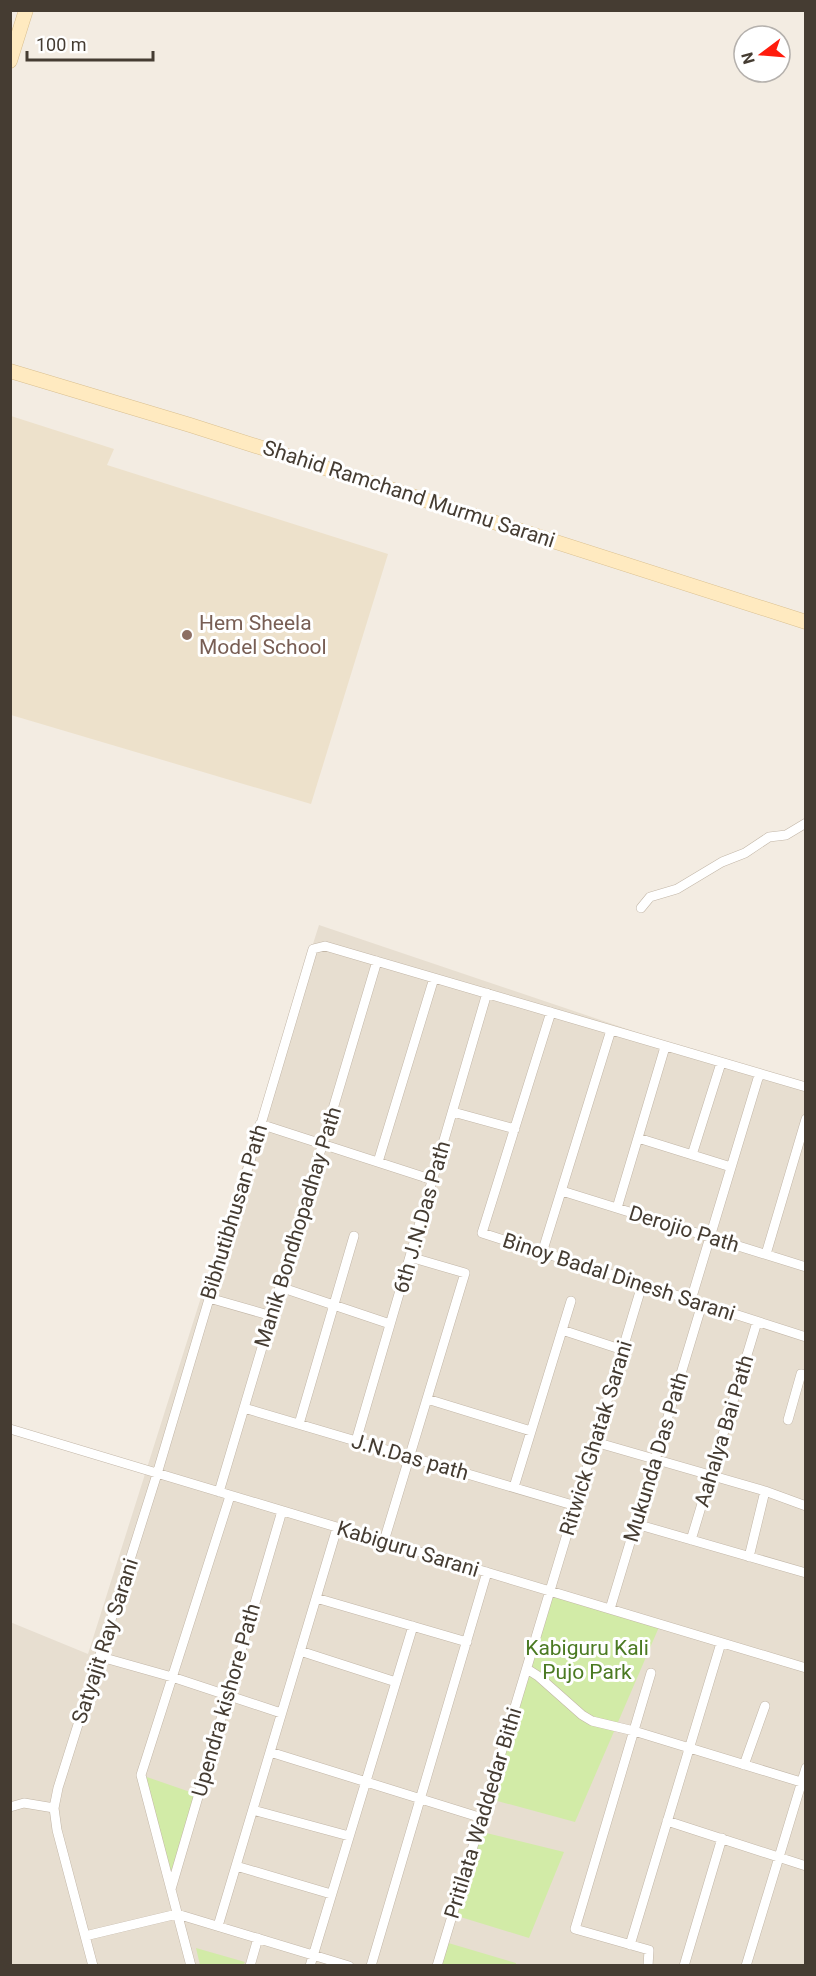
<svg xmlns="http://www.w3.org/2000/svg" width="816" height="1976" font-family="Roboto,sans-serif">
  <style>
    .residential { fill: #e7ded0 }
    .education { fill: #ede1cb }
    .green { fill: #d2eba7 }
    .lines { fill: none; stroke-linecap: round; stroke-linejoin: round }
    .street-casing { stroke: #c2b6a7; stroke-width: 10 }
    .secondary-casing { stroke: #dac090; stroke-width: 15 }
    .street { stroke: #fff; stroke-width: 9 }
    .secondary { stroke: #ffeac0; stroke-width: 14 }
    .education-dot { fill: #8d6e63; stroke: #fff; stroke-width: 2 }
    .labels { text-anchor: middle; stroke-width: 6; stroke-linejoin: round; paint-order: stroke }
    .street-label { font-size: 21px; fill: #453c32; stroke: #fff }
    .education-label { font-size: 21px; fill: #785e54; stroke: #fff; text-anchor: start }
    .park-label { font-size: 21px; fill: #4b7a22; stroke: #fff }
  </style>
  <rect width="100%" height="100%" fill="#f3ece2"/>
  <path class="residential" d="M319 925 805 1089V1965H11L10 1622 88 1654Z"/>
  <path class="education" d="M11 416 114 449 107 465 388 554 311 804 11 715Z"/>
  <path class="green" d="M550 1591 659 1627 575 1822 490 1799Z
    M141 1775 199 1795 171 1881Z
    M478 1831 564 1852 529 1938 454 1915Z
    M445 1942 516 1963 515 1966H438Z
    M196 1948 245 1962 243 1965H200Z"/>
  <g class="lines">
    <g class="street-casing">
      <path id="street" d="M641 908 650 897 677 889 722 862 745 853 769 837 786 835 806 823
        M551 1012 482 1233 806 1337
        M453 1112 515 1129
        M260 1124 433 1180
        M638 1138 731 1167
        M692 1155 721 1063
        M378 1162 434 978
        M562 1191 806 1267
        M617 1208 665 1047
        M542 1253 611 1030
        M766 1254 806 1119
        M280 1287 390 1324
        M209 1298 272 1316
        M691 1300 759 1075
        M562 1330 623 1350
        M427 1399 531 1431
        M244 1408 576 1506
        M788 1420 801 1374 806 1375
        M299 1424 354 1236
        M10 1429 806 1668
        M356 1441 487 993
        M595 1442 765 1491 806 1506
        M514 1487 571 1301
        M219 1492 377 961
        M636 1524 806 1573
        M691 1540 757 1322
        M384 1541 465 1273 410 1257
        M749 1557 765 1491
        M316 1598 467 1642
        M610 1609 702 1304
        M300 1651 396 1682
        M101 1657 172 1677 281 1713
        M527 1669 538 1676 582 1715 592 1721 634 1731 801 1782
        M270 1752 482 1818
        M744 1765 765 1706
        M10 1807 24 1803 54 1808
        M253 1810 349 1836
        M667 1821 806 1866
        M236 1866 331 1894
        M171 1889 282 1511
        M218 1926 337 1528
        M85 1936 177 1914 349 1966
        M630 1945 721 1643
        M93 1966 57 1830 54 1808 58 1788 157 1474 313 949 325 946 806 1087
        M191 1966 141 1775 230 1496
        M250 1966 258 1938
        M310 1966 413 1626
        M371 1966 487 1572
        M437 1966 642 1285
        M648 1966 649 1950 575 1929 651 1673
        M684 1966 722 1838
        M746 1966 806 1768"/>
    </g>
    <g class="secondary-casing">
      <path id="secondary" d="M10 61 26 10
        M10 371 190 425 806 622"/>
    </g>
    <use href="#street" class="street"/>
    <use href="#secondary" class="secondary"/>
  </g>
  <circle class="education-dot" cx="187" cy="635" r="6"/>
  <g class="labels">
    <g class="street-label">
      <text transform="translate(409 494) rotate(18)" y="7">Shahid Ramchand Murmu Sarani</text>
      <text transform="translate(234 1212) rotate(-73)" y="7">Bibhutibhusan Path</text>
      <text transform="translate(422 1217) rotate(-74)" y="7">6th J.N.Das Path</text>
      <text transform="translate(298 1227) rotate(-73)" y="7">Manik Bondhopadhay Path</text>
      <text transform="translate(684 1229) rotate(17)" y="7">Derojio Path</text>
      <text transform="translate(619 1277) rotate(18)" y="7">Binoy Badal Dinesh Sarani</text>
      <text transform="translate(724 1431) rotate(-73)" y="7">Aahalya Bai Path</text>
      <text transform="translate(596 1438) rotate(-73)" y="7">Ritwick Ghatak Sarani</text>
      <text transform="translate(410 1457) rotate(16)" y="7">J.N.Das path</text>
      <text transform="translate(656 1457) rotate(-73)" y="7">Mukunda Das Path</text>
      <text transform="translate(408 1549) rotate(17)" y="7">Kabiguru Sarani</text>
      <text transform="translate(105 1641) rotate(-72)" y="7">Satyajit Ray Sarani</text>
      <text transform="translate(226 1700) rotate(-74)" y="7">Upendra kishore Path</text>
      <text transform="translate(483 1813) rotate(-73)" y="7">Pritilata Waddedar Bithi</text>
    </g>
    <g class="education-label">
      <text x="199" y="630">Hem Sheela<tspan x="199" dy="24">Model School</tspan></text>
    </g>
    <g class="park-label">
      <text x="587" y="1655">Kabiguru Kali<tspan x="587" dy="24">Pujo Park</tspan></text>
    </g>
  </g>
  <rect width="816" height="1976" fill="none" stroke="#453c32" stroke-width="24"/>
  <g transform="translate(762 54) rotate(254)"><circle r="28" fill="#ffffff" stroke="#b5b1ad" stroke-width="1.5"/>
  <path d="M0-4.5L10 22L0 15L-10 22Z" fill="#ff1c0d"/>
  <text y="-9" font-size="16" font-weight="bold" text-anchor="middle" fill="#453c32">N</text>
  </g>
  <path d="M27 51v9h126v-9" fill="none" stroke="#453c32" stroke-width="3"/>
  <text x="36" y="51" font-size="18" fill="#453c32" stroke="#ffffff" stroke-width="4.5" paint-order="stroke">100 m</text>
</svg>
